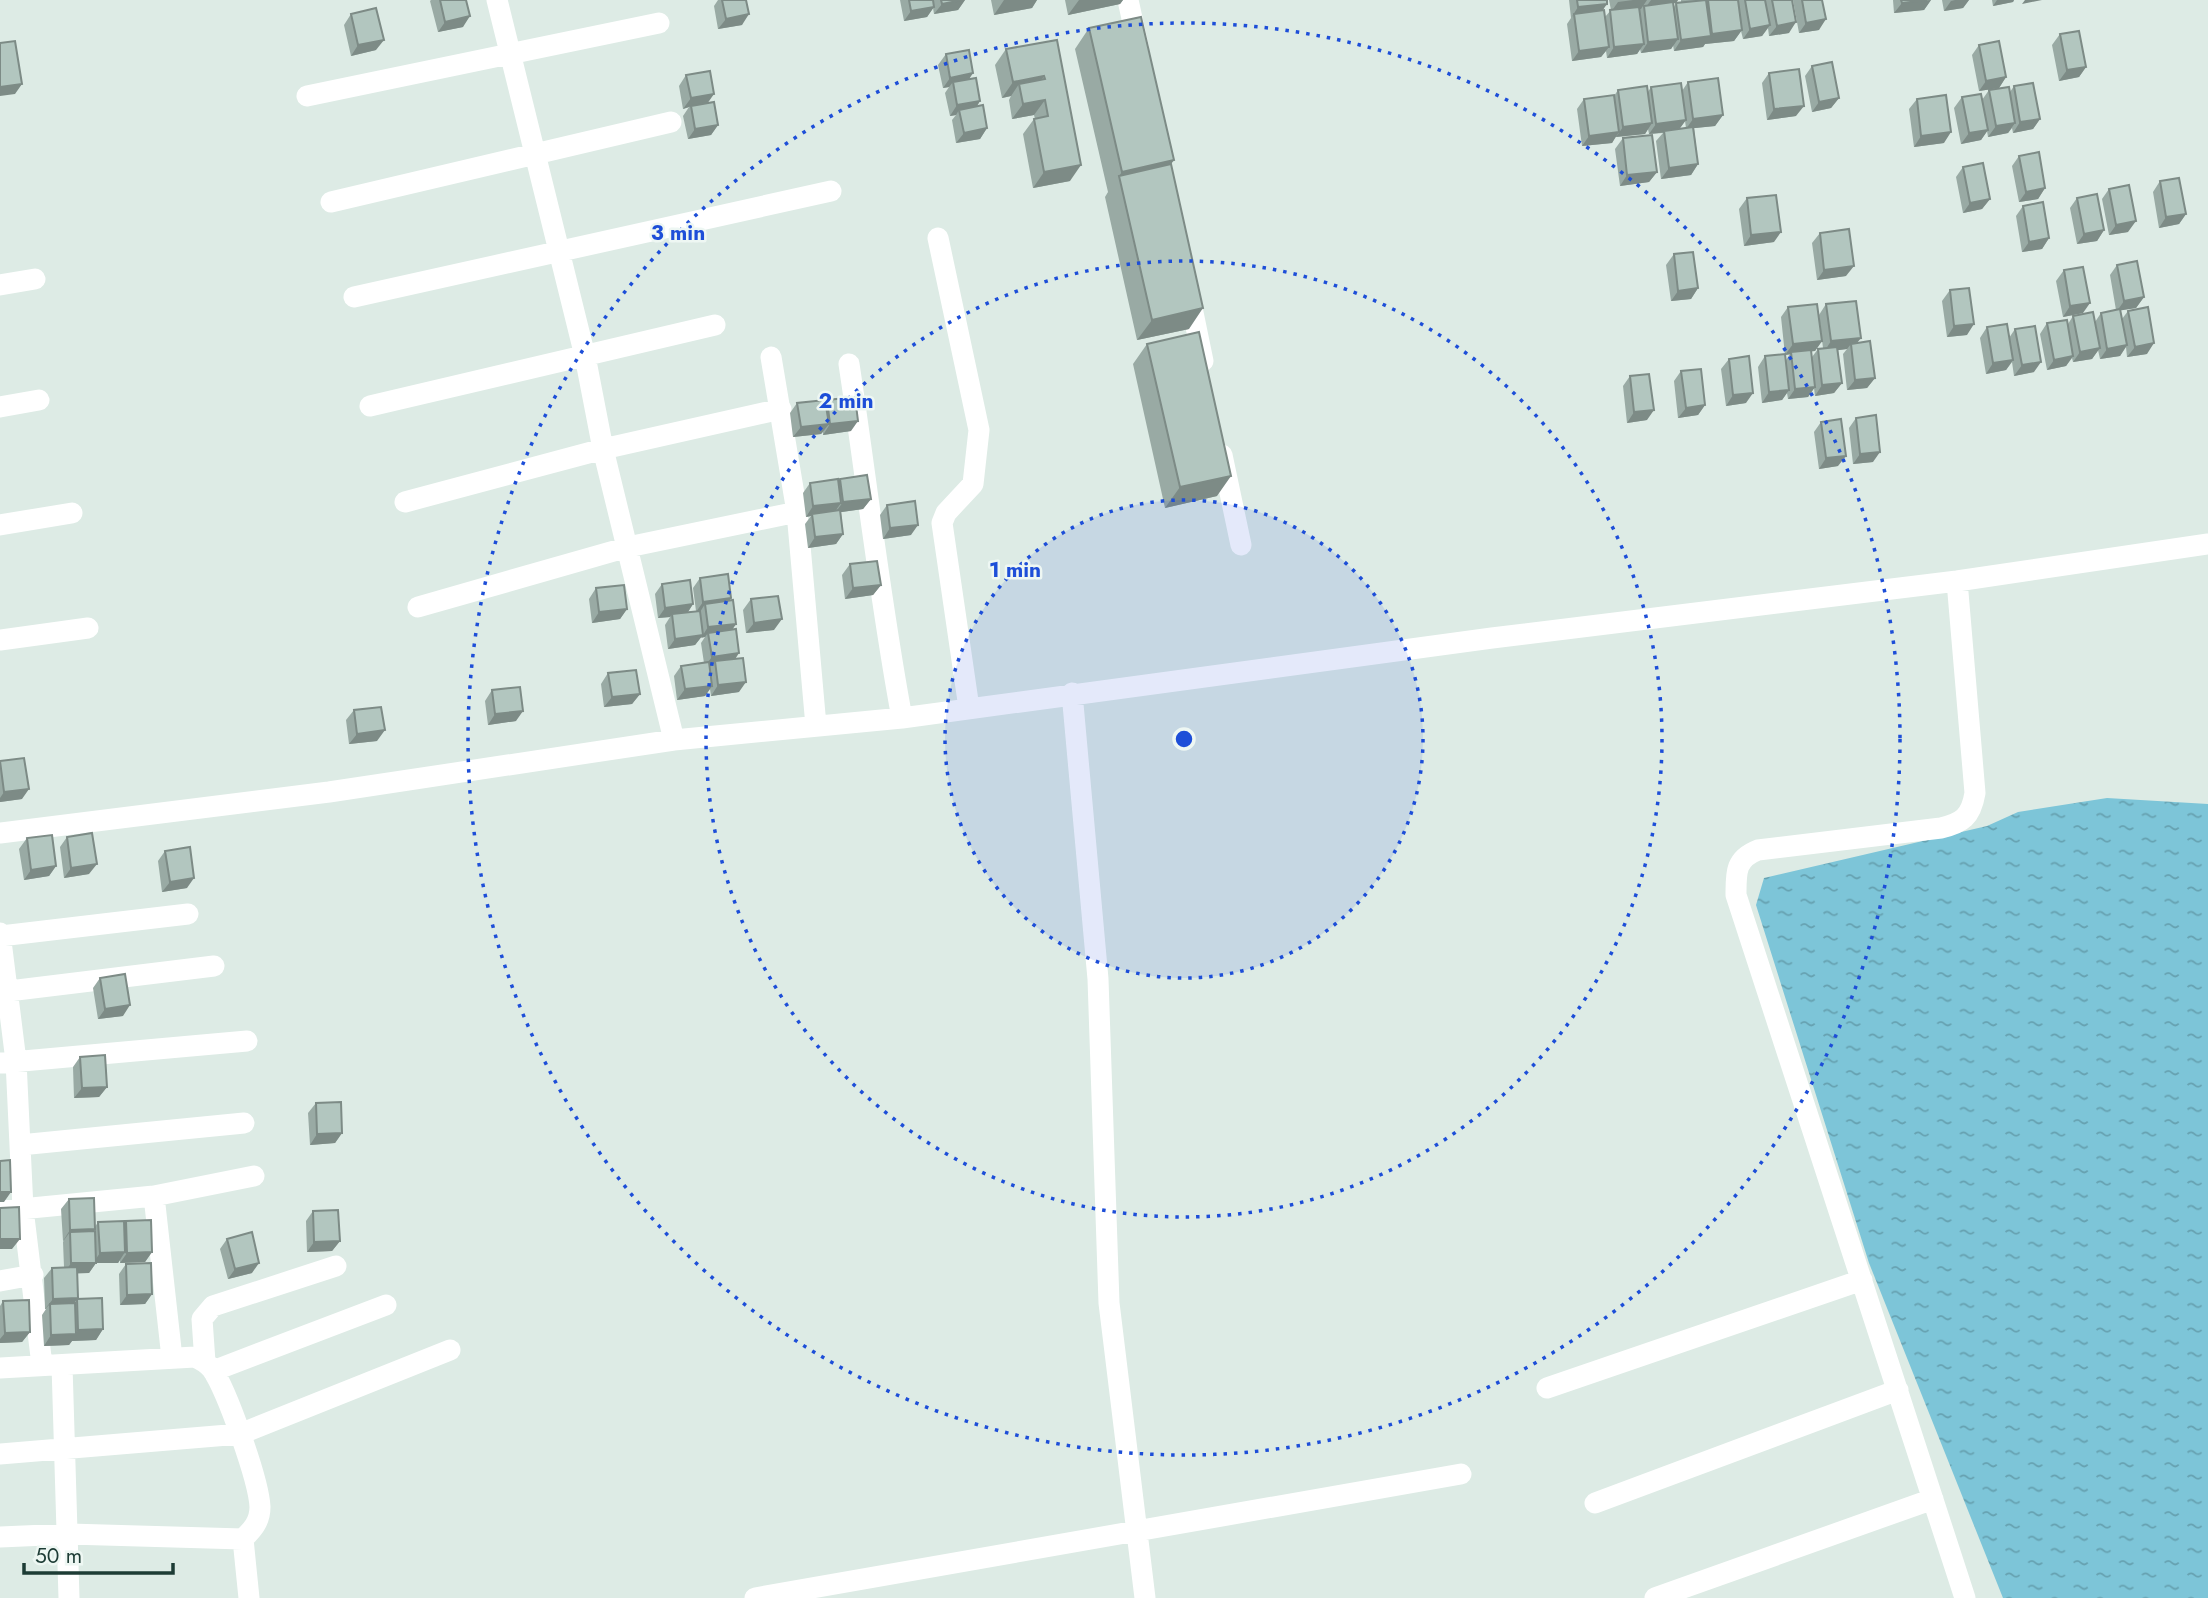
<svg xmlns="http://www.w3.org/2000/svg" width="2208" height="1598" font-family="Jost,sans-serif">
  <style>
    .water { fill: url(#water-ripples) }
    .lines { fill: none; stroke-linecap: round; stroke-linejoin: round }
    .minor { stroke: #fff; stroke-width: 21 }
    .wall { fill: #99aaa4; fill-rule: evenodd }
    .shaded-wall { fill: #7d8b86 }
    .building { fill: #b2c6bf; stroke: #7d8b86; stroke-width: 2 }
    .ring { fill: none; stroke: #1d4ed8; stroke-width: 3.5; stroke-dasharray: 3.5 7 }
    .centre { fill: #1d4ed8; stroke: #eef7f3; stroke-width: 3.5 }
    .ring-label { font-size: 21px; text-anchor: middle; font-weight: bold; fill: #1d4ed8; stroke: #eef7f3; stroke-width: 5; stroke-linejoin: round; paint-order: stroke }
  </style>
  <defs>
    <pattern id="water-ripples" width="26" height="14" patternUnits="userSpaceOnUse" patternTransform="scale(1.75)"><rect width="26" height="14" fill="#7dc5d8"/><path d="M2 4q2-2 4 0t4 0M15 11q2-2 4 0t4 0" fill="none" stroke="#66a1b0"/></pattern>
  </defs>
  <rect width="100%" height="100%" fill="#ddebe5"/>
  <path class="water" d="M2107 798 2208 804V1598H2003L1869 1263 1756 905 1764 878 1987 826 2018 812Z"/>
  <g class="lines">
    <path class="minor" d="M497 0 585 356 603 449 674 740
      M1128 0 1138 46
      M307 96 659 23
      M331 202 671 122
      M938 238 979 430 973 484 946 513 942 523 969 708
      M0 285 35 279
      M1189 293 1203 361
      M354 297 831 191
      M771 357 797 512 816 726
      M849 364C867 483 880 601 902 718
      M370 406 715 325
      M0 407 39 400
      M1222 455 1241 545
      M405 502 603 449 781 409
      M0 525 72 513
      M1957 581 1975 793C1971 817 1962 823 1941 828L1758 850C1735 859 1736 873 1736 895L1965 1598
      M418 607 628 547 797 512
      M0 640 88 628
      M1072 693 1098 979 1109 1303 1145 1598
      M0 833 329 792 674 740 902 718 1492 638 1957 581 2208 544
      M0 933 16 1061 23 1209 42 1365
      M0 936 188 914
      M0 992 214 966
      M0 1063 247 1041
      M20 1145 244 1123
      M154 1196 172 1358
      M0 1211 154 1196 254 1176
      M0 1281 33 1275
      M205 1362 202 1319 213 1306 336 1266
      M62 1365 69 1598
      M0 1368 195 1357C202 1360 207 1363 212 1369 227 1391 259 1481 260 1507 260 1522 252 1530 243 1539L249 1598
      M213 1371 386 1305
      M1547 1388 1862 1280
      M0 1454 240 1434 450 1350
      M1595 1503 1898 1390
      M0 1537 69 1534 243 1539
      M755 1598 1461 1474
      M1655 1598 1933 1499"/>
  </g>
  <path class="wall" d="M431 0H466L463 27 438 32 430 1Z
    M718 0H746L742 25 718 29 714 6Z
    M900 0H965L958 10 934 14 933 8 927 17 904 21Z
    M991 0H1037L1032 8 994 15Z
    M1065 0H1123L1120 4 1068 15Z
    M1569 0H1607L1603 10 1605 17 1611 10 1609 0H1678L1676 3H1673L1674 7 1676 3H1681V0H1792L1789 33 1769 36 1768 28 1762 36 1743 39 1741 31 1734 41 1705 44 1703 47 1674 51 1673 45 1671 49 1641 53 1640 49 1637 54 1607 58 1606 51 1601 57 1572 61 1567 24 1571 18Z
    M1793 0H1822L1819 30 1799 33Z
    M1893 0H1931L1924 10 1894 13Z
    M1942 0H1969L1963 8 1944 11Z
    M1992 0H2014L2013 2 1993 6Z
    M351 14 376 50 351 56 344 25Z
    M1089 28 1171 165 1189 329 1137 340 1105 197 1108 192 1075 49Z
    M2060 34 2086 67 2079 77 2059 81 2052 45Z
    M1057 40 1070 181 1033 188 1023 134 1034 119H1035L1034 115 1012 119 1009 100 1011 96 1002 98 995 65 1006 49Z
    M1979 45 2006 77 1999 88 1979 91 1972 55Z
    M946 54 969 79 980 101 977 106 987 128 980 139 956 143 952 120 956 115 950 116 945 93 949 87 943 88 938 65Z
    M1812 66 1839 98 1831 108 1812 112 1805 76Z
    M1769 73 1796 116 1767 120 1762 83Z
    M686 75 708 103 718 125 711 135 688 139 683 116 689 107 683 109 679 86Z
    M1688 82 1723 115 1715 126 1694 128 1698 164 1691 175 1661 179 1656 141 1663 133 1649 134 1648 129 1645 134 1615 137 1612 143 1582 146 1577 109 1584 99 1614 96 1618 90 1648 92 1651 87 1682 91ZM1685 121 1686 128 1679 129Z
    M2014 86 2040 119 2033 129 2013 133 2012 128 2008 133 1988 137 1987 131 1981 140 1961 144 1954 108 1962 97 1982 100 1989 90 2010 92Z
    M1917 99 1944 143 1914 147 1909 109Z
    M1623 138 1657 172 1649 182 1620 186 1615 149Z
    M2019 156 2045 188 2038 199 2019 202 2012 166Z
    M1963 167 1990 199 1982 209 1963 213 1956 177Z
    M2160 181 2186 214 2179 224 2159 228 2153 192Z
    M2109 189 2128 232 2109 235 2102 199Z
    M1747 198 1774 242 1744 246 1739 209Z
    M2077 198 2104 230 2097 241 2077 244 2070 208Z
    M2023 206 2049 238 2042 249 2022 252 2016 216Z
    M1820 233 1846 276 1817 280 1812 243Z
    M1674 254 1698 288 1691 299 1671 301 1666 265Z
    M2117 265 2144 297 2136 308 2120 310 2122 319 2128 311 2147 354 2127 357 2126 347 2120 356 2100 359 2098 350 2092 359 2073 362 2072 358 2066 366 2047 370 2040 334 2047 323 2068 324 2073 316 2095 322 2101 313 2116 310 2110 275Z
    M2064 270 2083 313 2063 317 2056 281Z
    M1950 290 1967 335 1947 337 1942 301Z
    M1826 304 1857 343 1875 378 1867 388 1847 390 1843 354 1847 349 1838 350 1842 383 1834 393 1815 396 1814 388 1808 397 1788 399 1787 393 1782 400 1762 403 1758 367 1765 356 1786 360 1790 354 1785 355 1781 317 1788 307 1822 341 1815 351H1811L1812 357 1818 349 1823 348 1819 315Z
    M1987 327 2009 338 2015 329 2034 372 2014 376 2012 362 2006 370 1986 374 1980 338Z
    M1147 344 1217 496 1165 508 1133 364Z
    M1729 359 1746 403 1726 406 1721 369Z
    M1681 371 1705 405 1698 415 1678 418 1674 381Z
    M1630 376 1647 420 1627 423 1623 386Z
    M827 400 851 431 823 435V432L821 434 793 437 790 413 797 403H826Z
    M1856 418 1873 462 1853 464 1849 428Z
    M1821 422 1838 466 1819 469 1814 432Z
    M840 479 871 499 863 509 841 512 843 534 836 544 808 548 805 524 811 516 806 517 803 493 810 483 838 481Z
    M887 505 911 535 883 539 880 515Z
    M850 564 881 585 873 595 845 599 842 575Z
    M700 578 731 598 729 601 736 624 732 630 739 692 711 696 710 689 705 696 677 700 674 676 681 666 704 663 701 643 705 637H701L695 645 668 649 665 625 670 617 658 618 655 594 662 584 693 604 688 612 696 611 693 588Z
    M596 588 627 609 620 619 592 623 589 599Z
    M751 599 774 630 746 633 743 610Z
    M608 673 640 694 632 704 604 707 601 684Z
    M492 690 516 721 488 725 485 701Z
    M354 710 377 741 349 744 346 720Z
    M0 761 22 799 0 802Z
    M67 837 89 874 64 878 60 847Z
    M27 838 56 866 49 876 24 880 19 849Z
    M165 851 187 888 162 892 158 861Z
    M100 978 123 1016 98 1019 93 988Z
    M80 1057 107 1087 99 1097 74 1098 73 1067Z
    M316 1103 342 1133 335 1143 310 1145 308 1113Z
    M69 1199 95 1227 98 1222 124 1224 126 1221 152 1252 145 1262 120 1263V1260L118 1263H96L89 1273H77V1299L103 1329 96 1340 72 1341 69 1345 44 1346 42 1315 46 1309H45L44 1278 52 1268 64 1267 63 1242 64 1240 63 1241 61 1209Z
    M313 1211 340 1241 332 1251 307 1252 306 1221Z
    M227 1239 252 1273 228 1279 220 1249Z
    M126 1264 152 1294 145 1304 120 1305 119 1274Z
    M3 1301 30 1332 22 1342 0 1343V1306Z"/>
  <path class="shaded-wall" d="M962 0H965L958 10 934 14 942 4Z
    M1004 0H1037L1032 8 994 15Z
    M1079 0H1123L1120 4 1068 15Z
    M1633 0H1647L1641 9 1611 12 1618 2Z
    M1651 0H1678L1676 3 1646 7Z
    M1931 0 1924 10 1894 13 1902 3Z
    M1955 0H1969L1963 8 1944 11 1951 1Z
    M1997 0H2014L2013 2 1993 6Z
    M2025 0H2042L2022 4Z
    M1607 4 1600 14H1574L1571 18 1578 7Z
    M934 7 927 17 904 21 911 11Z
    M749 14 742 25 718 29 726 19Z
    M470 16 463 27 438 32 445 22Z
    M1826 19 1819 30 1799 33 1806 23Z
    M1796 22 1789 33 1769 36 1777 26Z
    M1770 25 1762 36 1743 39 1750 29Z
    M1742 30 1734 41 1705 44 1703 47 1674 51 1681 40 1711 36 1712 34Z
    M1678 39 1671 49 1641 53 1648 42Z
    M384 40 376 50 351 56 358 45Z
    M1644 44 1637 54 1607 58 1614 47Z
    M1609 47 1601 57 1572 61 1579 51Z
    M2086 67 2079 77 2059 81 2067 70Z
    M973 73 966 84 953 82 949 87 943 88 950 78Z
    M1044 76 1033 92 1019 84 1011 96 1002 98 1013 82Z
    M2006 77 1999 88 1979 91 1986 81Z
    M22 84 15 94 0 96V87Z
    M714 94 707 104 691 106 689 107 683 109 691 98Z
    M1839 98 1831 108 1812 112 1819 102Z
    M1045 100 1034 115 1012 119 1023 104Z
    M980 101 973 112 959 110 956 115 950 116 957 105Z
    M1804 106 1796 116 1767 120 1774 109Z
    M1723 115 1715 126 1686 129 1693 119Z
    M2040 119 2033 129 2013 133 2020 122Z
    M1686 120 1678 131 1649 134 1656 124Z
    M1652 123 1645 134 1616 137 1623 127Z
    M2015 123 2008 133 1988 137 1996 126Z
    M718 125 711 135 688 139 695 129Z
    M987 128 980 139 956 143 964 133Z
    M1988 130 1981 140 1961 144 1969 133Z
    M1619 132 1612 143 1582 146 1589 136Z
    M1951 132 1944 143 1914 147 1921 136Z
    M1174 160 1159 181 1119 176 1107 192 1122 172Z
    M1698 164 1691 175 1661 179 1669 168Z
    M1081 165 1070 181 1033 188 1044 172Z
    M1657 172 1649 182 1620 186 1627 175Z
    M2045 188 2038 199 2019 202 2026 192Z
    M1990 199 1982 209 1963 213 1970 203Z
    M2186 214 2179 224 2159 228 2166 217Z
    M2136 221 2128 232 2109 235 2116 225Z
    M2104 230 2097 241 2077 244 2084 234Z
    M1781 232 1774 242 1744 246 1751 235Z
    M2049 238 2042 249 2022 252 2029 242Z
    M1854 266 1846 276 1817 280 1824 270Z
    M1698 288 1691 299 1671 301 1678 291Z
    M2144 297 2136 308 2117 311 2124 301Z
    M2090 303 2083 313 2063 317 2070 306Z
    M1203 308 1189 329 1137 340 1152 320Z
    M1974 324 1967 335 1947 337 1954 326Z
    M1861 338 1853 348 1851 344 1847 349 1824 352 1831 341Z
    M1822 341 1815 351 1785 355 1793 344Z
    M2154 343 2147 354 2127 357 2135 347Z
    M2127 345 2120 356 2100 359 2107 349Z
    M2100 348 2092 359 2073 362 2080 352Z
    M2073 356 2066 366 2047 370 2054 360Z
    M2013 360 2006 370 1986 374 1993 363Z
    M2041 362 2034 372 2014 376 2022 365Z
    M1875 378 1867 388 1847 390 1855 380Z
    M1842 383 1834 393 1815 396 1822 385Z
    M1815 387 1808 397 1788 399 1795 389Z
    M1789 390 1782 400 1762 403 1769 392Z
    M1753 393 1746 403 1726 406 1733 395Z
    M1705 405 1698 415 1678 418 1686 408Z
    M1654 410 1647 420 1627 423 1634 412Z
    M858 421 851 431 823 435 830 424Z
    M829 424 821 434 793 437 801 427Z
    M1880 452 1873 462 1853 464 1860 454Z
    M1846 456 1838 466 1819 469 1826 458Z
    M1231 476 1217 496 1165 508 1180 487Z
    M871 499 863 509 835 513 843 502Z
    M841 503 834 513 812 514 811 516 806 517 813 506Z
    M918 525 911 535 883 539 890 528Z
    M843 534 836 544 808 548 815 537Z
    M881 585 873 595 845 599 853 588Z
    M731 598 724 609 705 604 700 612H696L703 602Z
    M693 604 686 615 672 614 670 617 658 618 665 608Z
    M627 609 620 619 592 623 599 612Z
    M782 619 774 630 746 633 754 623Z
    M736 624 729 634 708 633 705 637 701 638 708 627Z
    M703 635 695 645 668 649 675 639Z
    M739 653 732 664 715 661 712 666 704 667 712 657Z
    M746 682 739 692 711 696 718 685Z
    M712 686 705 696 677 700 685 689Z
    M640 694 632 704 604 707 612 697Z
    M523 711 516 721 488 725 495 714Z
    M385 730 377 741 349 744 357 734Z
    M29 789 22 799 0 802V798L4 792Z
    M97 864 89 874 64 878 71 868Z
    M56 866 49 876 24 880 31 870Z
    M194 878 187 888 162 892 170 882Z
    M130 1005 123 1016 98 1019 105 1009Z
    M107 1087 99 1097 74 1098 82 1088Z
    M342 1133 335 1143 310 1145 317 1134Z
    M0 1192H11L4 1202H0Z
    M95 1229 88 1239 70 1232 64 1240 63 1241 70 1230Z
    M0 1239H20L12 1249H0Z
    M340 1241 332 1251 307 1252 314 1242Z
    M125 1252 118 1263H96L89 1273 64 1274 71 1263H93L100 1253Z
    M152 1252 145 1262 120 1263 127 1253Z
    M259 1263 252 1273 228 1279 235 1269Z
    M152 1294 145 1304 120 1305 127 1295Z
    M78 1298 70 1308 50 1304 45 1309 53 1299Z
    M103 1329 96 1340 72 1341 69 1345 44 1346 51 1335 75 1334 78 1330Z
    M30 1332 22 1342 0 1343V1339L5 1333Z"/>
  <path class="building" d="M440 0H466L470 16 445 22Z
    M722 0H746L749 14 726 19Z
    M909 0H933L934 7 911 11Z
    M941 0H962L942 4Z
    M1577 0H1607V4L1578 7Z
    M1706 0 1711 36 1681 40 1676 3Z
    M1708 0H1738L1742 30 1712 34Z
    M1745 0H1765L1770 25 1750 29Z
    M1772 0H1792L1796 22 1777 26Z
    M1802 0H1822L1826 19 1806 23Z
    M1901 0H1927L1902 3Z
    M1673 2 1678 39 1648 42 1644 6Z
    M1639 7 1644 44 1614 47 1610 10Z
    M376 8 384 40 358 45 351 14Z
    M1604 10 1609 47 1579 51 1574 14Z
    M1141 17 1174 160 1122 172 1089 28Z
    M2079 31 2086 67 2067 70 2060 34Z
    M1057 40 1081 165 1044 172 1034 119 1048 116 1045 100 1023 104 1019 84 1045 79 1044 76 1013 82 1006 49Z
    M15 41 22 84 0 87V43Z
    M1999 41 2006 77 1986 81 1979 45Z
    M969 50 973 73 950 78 946 54Z
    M1832 62 1839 98 1819 102 1812 66Z
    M1799 69 1804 106 1774 109 1769 73Z
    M710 71 714 94 691 98 686 75Z
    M976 78 980 101 957 105 953 82Z
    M1718 78 1723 115 1693 119 1688 82Z
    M1681 83 1686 120 1656 124 1651 87Z
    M2033 83 2040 119 2020 122 2014 86Z
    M1647 86 1652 123 1623 127 1618 90Z
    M2009 87 2015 123 1996 126 1989 90Z
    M1981 94 1988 130 1969 133 1962 97Z
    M1614 95 1619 132 1589 136 1584 99Z
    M1946 95 1951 132 1921 136 1917 99Z
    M714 102 718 125 695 129 691 106Z
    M983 105 987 128 964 133 959 110Z
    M1693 127 1698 164 1669 168 1664 131Z
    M1652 135 1657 172 1627 175 1623 138Z
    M2039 152 2045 188 2026 192 2019 156Z
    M1983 163 1990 199 1970 203 1963 167Z
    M1171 164 1203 308 1152 320 1119 176Z
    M2179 178 2186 214 2166 217 2160 181Z
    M2129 185 2136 221 2116 225 2109 189Z
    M2097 194 2104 230 2084 234 2077 198Z
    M1776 195 1781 232 1751 235 1747 198Z
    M2043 202 2049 238 2029 242 2023 206Z
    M1849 229 1854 266 1824 270 1820 233Z
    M1693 252 1698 288 1678 291 1674 254Z
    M2137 261 2144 297 2124 301 2117 265Z
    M2083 267 2090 303 2070 306 2064 270Z
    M1969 288 1974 324 1954 326 1950 290Z
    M1856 301 1861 338 1831 341 1826 304Z
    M1817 304 1822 341 1793 344 1788 307Z
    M2148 307 2154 343 2135 347 2128 311Z
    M2120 309 2127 345 2107 349 2101 313Z
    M2093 312 2100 348 2080 352 2073 316Z
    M2067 320 2073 356 2054 360 2047 323Z
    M2007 324 2013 360 1993 363 1987 327Z
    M2035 326 2041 362 2022 365 2015 329Z
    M1199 332 1231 476 1180 487 1147 344Z
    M1870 341 1875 378 1855 380 1851 344Z
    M1837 347 1842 383 1822 385 1818 349Z
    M1811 350 1815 387 1795 389 1791 352Z
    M1785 354 1789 390 1769 392 1765 356Z
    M1749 356 1753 393 1733 395 1729 359Z
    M1701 369 1705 405 1686 408 1681 371Z
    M1649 374 1654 410 1634 412 1630 376Z
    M855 397 858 421 830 424 827 400Z
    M825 400 829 424 801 427 797 403Z
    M1876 415 1880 452 1860 454 1856 418Z
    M1841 419 1846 456 1826 458 1821 422Z
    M867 475 871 499 843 502 840 479Z
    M838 479 841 503 813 506 810 483Z
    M915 501 918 525 890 528 887 505Z
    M840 510 843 534 815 537 812 514Z
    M877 561 881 585 853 588 850 564Z
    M728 574 731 598 703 602 700 578Z
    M690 580 693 604 665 608 662 584Z
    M624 585 627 609 599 612 596 588Z
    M778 596 782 619 754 623 751 599Z
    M733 600 736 624 708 627 705 604Z
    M700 611 703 635 675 639 672 614Z
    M736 629 739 653 712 657 708 633Z
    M743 658 746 682 718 685 715 661Z
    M709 662 712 686 685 689 681 666Z
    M636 670 640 694 612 697 608 673Z
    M520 687 523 711 495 714 492 690Z
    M381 707 385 730 357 734 354 710Z
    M24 758 29 789 4 792 0 761Z
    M92 833 97 864 71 868 67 837Z
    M52 835 56 866 31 870 27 838Z
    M190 847 194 878 170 882 165 851Z
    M125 974 130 1005 105 1009 100 978Z
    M105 1055 107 1087 82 1088 80 1057Z
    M341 1102 342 1133 317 1134 316 1103Z
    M10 1160 11 1192H0V1161Z
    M94 1198 95 1229 70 1230 69 1199Z
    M19 1207 20 1239H0V1208Z
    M338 1210 340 1241 314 1242 313 1211Z
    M151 1220 152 1252 127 1253 126 1221Z
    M124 1221 125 1252 100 1253 98 1222Z
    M95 1231 96 1263H71L70 1232Z
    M252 1232 259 1263 235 1269 227 1239Z
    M151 1263 152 1294 127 1295 126 1264Z
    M77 1267 78 1298 53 1299 52 1268Z
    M102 1298 103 1329 78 1330 77 1299Z
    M29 1300 30 1332 5 1333 3 1301Z
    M75 1303 76 1334 51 1335 50 1304Z"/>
  <circle cx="1184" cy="739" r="239" fill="#1d4ed8" fill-opacity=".12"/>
  <g class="ring">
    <circle cx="1184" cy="739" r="239"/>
    <circle cx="1184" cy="739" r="478"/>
    <circle cx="1184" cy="739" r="716"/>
  </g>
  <circle cx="1184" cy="739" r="10" class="centre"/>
  <g class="ring-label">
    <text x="678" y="240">3 min</text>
    <text x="846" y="408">2 min</text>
    <text x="1015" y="577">1 min</text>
  </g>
  <path d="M24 1563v10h149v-10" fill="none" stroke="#1d3c35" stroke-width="3.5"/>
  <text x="35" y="1563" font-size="21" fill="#1d3c35" stroke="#eef7f3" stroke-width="5" paint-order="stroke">50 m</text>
</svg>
